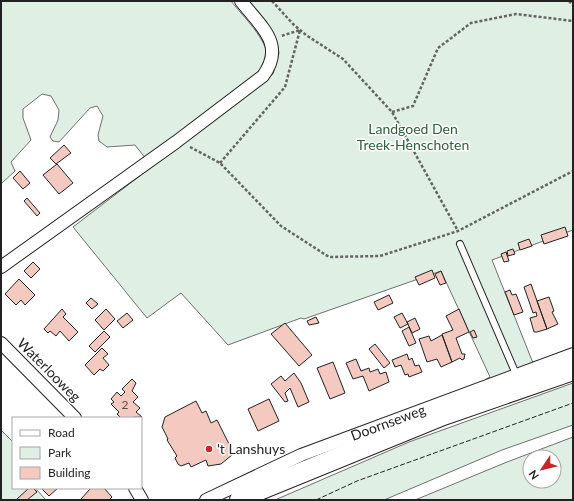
<svg xmlns="http://www.w3.org/2000/svg" width="574" height="501" font-family="Lato,sans-serif">
  <style>
    .green { fill: #e0efe3; stroke: #6f6f6f; fill-rule: evenodd }
    .building { fill: #f3c9c0; stroke: #222 }
    .lines { fill: none; stroke-linecap: round; stroke-linejoin: round }
    .service-casing { stroke: #222; stroke-width: 8 }
    .minor-casing { stroke: #222; stroke-width: 14 }
    .primary-casing { stroke: #222; stroke-width: 22 }
    .path { stroke: #646464; stroke-width: 2.5; stroke-dasharray: 3 2; stroke-linecap: butt }
    .service { stroke: #fff; stroke-width: 6 }
    .minor { stroke: #fff; stroke-width: 12 }
    .primary { stroke: #fff; stroke-width: 20 }
    .fence { stroke: #222; stroke-width: 1; stroke-dasharray: 5 2; stroke-linecap: butt }
    .poi-dot { fill: #c62828; stroke: #fff; stroke-width: 1.5 }
    .labels { text-anchor: middle; stroke-width: 3; stroke-linejoin: round; paint-order: stroke }
    .number-label { font-size: 12px; fill: #564c4a }
    .park-label { font-size: 14px; fill: #2f5e38; stroke: #fff }
    .street-label { font-size: 14px; fill: #222; stroke: #fff }
    .poi-label { font-size: 14px; fill: #222; stroke: #fff; text-anchor: start }
  </style>
  <rect width="100%" height="100%" fill="#fff"/>
  <path class="green" d="M1 1H231C244 18 267 38 268 60L257 73 146 159 135 145 107 147 99 141 98 135 103 116 97 106 90 108 59 142 53 141 50 137 58 120 59 110 51 96 42 94 23 109V118L31 140 11 162 15 171 1 184Z
    M249 1H573V230L492 260 533 363 489 387 486 379 490 377 441 271 304 319 301 318 228 345 181 293 147 318 73 227 273 74 279 53 276 40Z
    M573 383V425L502 450 384 500H275L409 442Z
    M1 430 13 442V488H35L46 500H1Z
    M573 437V500H415L507 462ZM530 457H554V481H530Z"/>
  <path class="building" d="M64 145 71 153 56 164 50 158Z
    M57 164 73 183 59 194 43 175Z
    M20 171 30 183 23 189 13 178Z
    M27 198 40 213 37 216 24 201Z
    M565 227 568 236 544 244 541 235Z
    M529 239 532 246 520 250 518 243Z
    M513 249 515 254 508 256 507 251Z
    M506 252 509 261 504 262 501 254Z
    M33 262 40 269 31 278 24 271Z
    M432 270 435 278 419 285 415 277Z
    M441 271 446 283 440 285 435 274Z
    M19 279 35 295 25 305 21 300 16 305 5 294Z
    M531 284 547 329 537 332H534L530 318 537 316 536 312 533 313 524 287Z
    M510 290 512 295 516 294 523 312 514 315 505 292Z
    M389 295 393 303 378 310 374 302Z
    M549 297 554 311 552 312 558 324 547 329 537 301Z
    M91 298 98 304 92 309 86 303Z
    M62 309 66 314 63 317 78 332 69 341 60 331 56 336 50 331 48 333 44 329Z
    M106 309 115 319 104 330 95 320Z
    M459 309 469 332 456 338 462 354H465L464 359 462 360 460 358 452 362 442 334 453 330 446 316Z
    M127 313 133 320 123 328 117 321Z
    M402 313 408 324 400 328 394 317Z
    M316 317 319 323 309 325 307 321Z
    M415 318 420 329 412 333 407 322Z
    M285 323 312 355 299 366 271 334Z
    M409 327 416 343 409 346 402 331Z
    M474 330 477 337 473 338 470 332Z
    M104 331 110 337 95 352 89 346Z
    M442 335 452 362 441 367 437 359 427 362 419 339 429 336 431 341Z
    M375 344 390 363 384 368 369 349Z
    M102 348 108 354 103 358 109 365 103 371 100 369 94 375 85 365Z
    M407 354 409 360 412 358 415 366 419 365 422 372 409 377 408 374 405 375 401 365 395 367 392 360Z
    M356 359 361 371 369 368 370 372 378 369 380 374 386 372 389 382 369 391 363 376 353 379 346 363Z
    M333 362 345 393 330 399 317 368Z
    M294 373 301 383 309 402 298 407 290 388 285 393 288 401 285 402 271 384 281 376 285 381Z
    M132 379 136 383 132 391 138 397 133 402 140 408 136 412 142 417 121 418 117 414 119 412 111 404 114 402 111 399 117 392 121 396 125 392 122 389Z
    M269 399 279 421 258 431 248 409Z
    M196 401 202 413 206 411 211 423 217 420 231 448 229 449 232 455 221 464 208 466 206 460 191 467 189 463 181 466 178 464 175 458 177 456 167 440 168 439 162 427 165 417Z
    M29 488H33L37 492 27 500H18L17 499Z
    M41 488H58L49 496Z
    M89 488H104L112 497 109 500H82L81 499 90 489Z"/>
  <g class="lines">
    <g class="service-casing">
      <path id="service" d="M460 244 516 374"/>
    </g>
    <g class="minor-casing">
      <g id="minor">
        <path d="M1 267 176 142 263 76C286 44 261 27 241 1"/>
        <path d="M1 343 75 418"/>
        <path d="M135 488 142 500"/>
        <path id="s1" d="M206 500 301 455 573 354"/>
      </g>
    </g>
    <g class="primary-casing">
      <path id="primary" d="M240 500 259 490 443 415 573 370"/>
    </g>
    <path class="path" d="M272 1 293 24 306 35 343 59 392 112 458 231
      M569 1 573 5
      M392 112 413 106 438 48 471 23 516 14 573 21
      M190 147 220 163 281 226 329 257 380 256 458 231 573 171
      M220 163 285 87 300 30 281 36"/>
    <use href="#service" class="service"/>
    <use href="#minor" class="minor"/>
    <use href="#primary" class="primary"/>
    <path class="fence" d="M316 500 357 481 573 403"/>
  </g>
  <circle class="poi-dot" cx="209" cy="449" r="4"/>
  <g class="labels">
    <g class="number-label">
      <text x="125" y="409">2</text>
    </g>
    <g class="park-label">
      <text x="413" y="134">Landgoed Den<tspan x="413" dy="16">Treek-Henschoten</tspan></text>
    </g>
    <g class="street-label">
      <text transform="translate(49 370) rotate(45)" y="5">Waterlooweg</text>
      <text dy="5" stroke="none"><textPath href="#s1" startOffset="198">Doornseweg</textPath></text>
    </g>
    <g class="poi-label">
      <text x="217" y="454">'t Lanshuys</text>
    </g>
  </g>
  <rect width="574" height="501" fill="none" stroke="#222222" stroke-width="4"/>
  <rect x="12" y="417" width="130" height="72" fill="#ffffff" stroke="#a7a7a7"/>
  <rect x="20" y="430" width="20" height="6" fill="#ffffff" stroke="#a7a7a7"/>
  <text x="48" y="437" font-size="12" fill="#222222">Road</text>
  <rect x="20" y="447" width="20" height="12" fill="#e0efe3" stroke="#a7a7a7"/>
  <text x="48" y="457" font-size="12" fill="#222222">Park</text>
  <rect x="20" y="467" width="20" height="12" fill="#f3c9c0" stroke="#a7a7a7"/>
  <text x="48" y="477" font-size="12" fill="#222222">Building</text>
  <g transform="translate(542 469) rotate(235)"><circle r="19" fill="#ffffff" stroke="#a7a7a7"/>
  <path d="M0-3L7 15L0 10L-7 15Z" fill="#c62828"/>
  <text y="-6" font-size="11" font-weight="bold" text-anchor="middle" fill="#222222">N</text>
  </g>
</svg>
